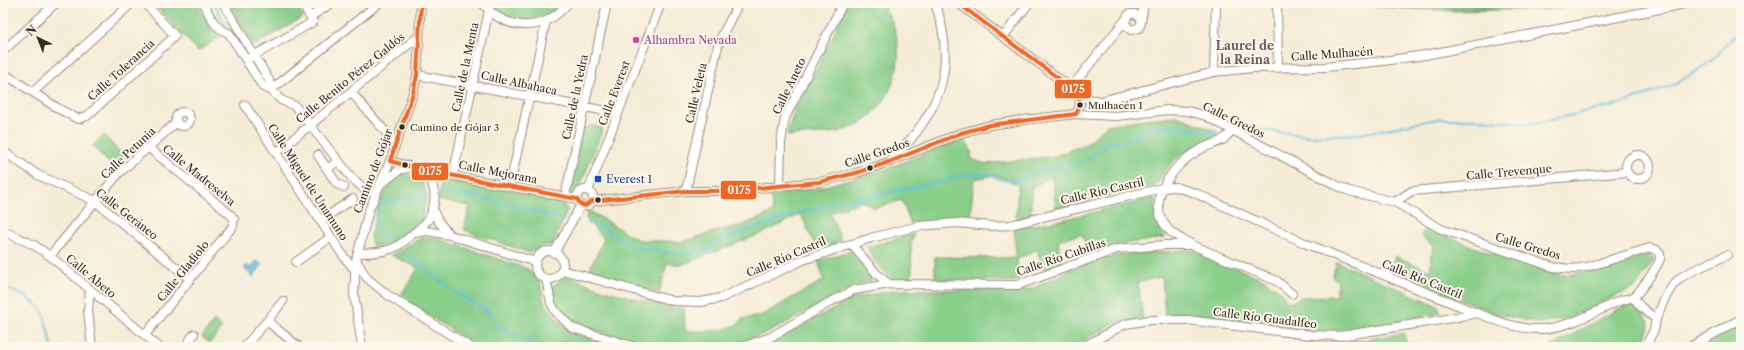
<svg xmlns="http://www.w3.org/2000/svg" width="1744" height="350" font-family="'Libre Caslon Text',serif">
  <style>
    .green { fill: #89ce89; stroke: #627c54 }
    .forest { fill: #6eb175; stroke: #546e4a }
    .water { fill: #61c0df; stroke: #4e757e }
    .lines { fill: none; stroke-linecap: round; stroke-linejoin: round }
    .stream { stroke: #61c0df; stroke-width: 2 }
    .minor-casing { stroke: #988b7a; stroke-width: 10 }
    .minor { stroke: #fff; stroke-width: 8 }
    .bus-1-casing { stroke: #fbf7ec; stroke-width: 7 }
    .bus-1 { stroke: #f26522; stroke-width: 4 }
    .hotel-dot { fill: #d1479c; stroke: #fbf7ec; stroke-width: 1.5 }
    .bus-dot { fill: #3b2a1e; stroke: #fbf7ec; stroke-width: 1.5 }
    .transit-dot { fill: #1a4fb4; stroke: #fbf7ec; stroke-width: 1.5 }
    .labels { text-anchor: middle; stroke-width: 4; stroke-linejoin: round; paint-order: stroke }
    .bus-label { font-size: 10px; fill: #3b2a1e; stroke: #fbf7ec; text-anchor: start }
    .hotel-label { font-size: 11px; fill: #b23c85; stroke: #fbf7ec; text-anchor: start }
    .street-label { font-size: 11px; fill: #3b2a1e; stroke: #fbf7ec }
    .transit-label { font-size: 11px; fill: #164399; stroke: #fbf7ec; text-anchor: start }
    .neighbourhood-label { font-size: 12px; font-weight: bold; fill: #73565d; stroke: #fbf7ec }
    .line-badge { stroke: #fbf7ec; stroke-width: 1.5 }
    .badge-label { font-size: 11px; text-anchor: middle; font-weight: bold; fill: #fff }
  </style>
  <rect width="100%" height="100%" fill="#fbf7ec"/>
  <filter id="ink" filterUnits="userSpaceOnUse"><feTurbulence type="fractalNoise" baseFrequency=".025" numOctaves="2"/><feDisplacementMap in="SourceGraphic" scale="8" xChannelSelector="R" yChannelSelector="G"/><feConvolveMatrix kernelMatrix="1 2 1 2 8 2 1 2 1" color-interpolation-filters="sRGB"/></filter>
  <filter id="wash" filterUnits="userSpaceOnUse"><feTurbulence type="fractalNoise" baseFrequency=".012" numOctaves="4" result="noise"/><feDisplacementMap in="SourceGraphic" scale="16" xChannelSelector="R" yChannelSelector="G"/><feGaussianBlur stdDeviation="0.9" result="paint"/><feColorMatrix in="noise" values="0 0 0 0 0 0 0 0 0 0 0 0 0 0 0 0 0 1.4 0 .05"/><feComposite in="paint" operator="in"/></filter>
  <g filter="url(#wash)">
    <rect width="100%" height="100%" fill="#f5ecd6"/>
    <path class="green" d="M153 3H196L213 32 220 37 198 51Z
      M229 3H295L303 17 254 46Z
      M489 3H562C541 25 510 24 489 3Z
      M848 3H880C914 42 898 109 850 128 831 136 808 134 787 136L795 108 821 61Z
      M1176 116 1217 131 1215 140C1185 151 1173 155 1156 185L1056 209 1052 176 1031 188V215L1016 217 1018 185 997 175 974 179 970 218 910 223 902 200 874 208 862 201 830 212 841 241 817 250 801 214 763 233 681 265 667 263 659 293 589 271 604 239 586 219 588 210 638 240 683 242 716 231 743 225 773 212 770 193 811 190 883 170 964 139 971 150V159L986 164 1056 156 1088 143 1107 125 1139 120Z
      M590 125 603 128 579 189 572 194 570 192 583 127 590 128Z
      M104 135 125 158 114 168 92 146Z
      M401 173 420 178 427 195 422 218 401 237 383 246 372 245 370 236 382 198 392 179Z
      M445 177 565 201 564 208 568 209 552 245H544L530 253 464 230 470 206 438 200 441 181Z
      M1154 198 1156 218 1165 238 1129 243 1088 252 1082 234 1058 240 1062 264 1044 272 1037 249 1017 259 1019 281 935 280V257L1016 258 1014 228 1057 221Z
      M1426 228 1479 249 1564 275 1603 269 1649 254 1654 259 1636 287 1567 318 1539 323 1502 315 1390 273 1395 256 1430 271 1433 246 1421 236Z
      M914 234 911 244 912 280 892 279 876 263 867 247Z
      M423 237 436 238 528 269 540 283 544 302 568 332 617 347H478L400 297 418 268 391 255Z
      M1192 250 1263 279 1283 293 1286 301 1293 302 1300 297 1336 296 1338 281 1332 277 1337 262 1438 306 1440 313 1359 328 1316 331 1173 313 1165 315 1162 277 1138 282 1143 318 1114 323 1072 347H769L770 343 854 298 896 290H1029L1072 269 1118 255Z
      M851 251 868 270 872 280 844 291 772 331 727 347H661L640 343 583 327 563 312 554 303 552 287 566 276 604 290 670 308H684L685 331C700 331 734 333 742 319L760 316 824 280 818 261Z
      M1629 303C1652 321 1654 320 1640 347H1550Z
      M214 321 222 328 210 343 202 337Z
      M1741 326V347H1703Z
      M1404 333 1406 347H1304L1303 342 1359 341Z"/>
    <path class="forest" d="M1368 3H1571L1558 9 1453 11 1368 6Z"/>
    <path class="water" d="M257 260 262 265 253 277 244 268 248 265 249 270Z"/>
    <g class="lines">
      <path class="stream" d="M214 3 226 26
        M1239 127 1309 136 1360 134 1437 119H1480L1533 124 1624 103 1676 84 1710 62 1736 34 1741 32
        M442 194 453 193 478 197 560 218
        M588 224 598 225 632 247 680 254 696 253 707 250 719 241 798 213 828 205 939 182 963 175 987 174 1003 180 1016 181 1033 173 1053 167 1080 165 1109 142H1124L1154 125 1185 128 1219 134
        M389 240 382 234 375 217 379 204 425 194
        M403 253 424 266 445 285 462 297 484 308 503 329 530 341 535 347
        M3 287 27 297 43 311 52 347"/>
    </g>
  </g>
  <g filter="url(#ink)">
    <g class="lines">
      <g class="minor-casing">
        <path id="minor" d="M203 3C210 15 214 29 229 33L263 87 271 90 281 100 295 106 351 177 364 189 376 193
          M223 3 269 80 271 90
          M302 3 310 17
          M482 3C507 32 544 33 568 3
          M958 3 1078 93 1088 99 1101 101 1214 72 1253 68 1325 67 1383 61 1425 55 1690 3
          M1277 3 1278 68
          M1141 18 1135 14H1129L1126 19 1125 24 1131 30 1139 28 1141 23 1144 3
          M1003 37 1029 3
          M3 51 56 3
          M246 60 313 22 310 17 332 3
          M1214 72 1216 3
          M3 73 59 109 78 119 87 116 175 36 145 3
          M417 75 617 113
          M1071 88 1126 19
          M271 90 379 3
          M33 92 132 3
          M351 92 396 144
          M245 105 344 257 355 270
          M176 119a7 7 0 1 1 14 0a7 7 0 1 1-14 0Z
          M1076 114 1080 105 1078 93
          M3 151 38 175 95 201 190 279
          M276 153 419 36
          M318 155 327 169
          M1626 167a12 12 0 1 1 24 0a12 12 0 1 1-24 0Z
          M892 159C940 113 958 67 935 3
          M338 161 327 169 337 184 344 187
          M390 161 423 170 577 199
          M453 175 489 10
          M382 183 401 169 410 168
          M510 185 546 21
          M780 185 781 142 785 118 843 3
          M577 198a8 8 0 1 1 16 0a8 8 0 1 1-16 0Z
          M588 191 661 3
          M686 191 719 41 739 3
          M565 196 607 3
          M1395 202 1412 191 1627 172
          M432 208 438 221 450 235 536 262
          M320 221 353 199
          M3 231 34 245 50 256 159 347
          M415 233 426 231 450 235
          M851 244 877 274 889 284
          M1191 244C1184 240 1174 236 1168 229 1143 200 1174 165 1199 150 1214 141 1222 146 1232 129
          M535 265a14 14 0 1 1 28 0a14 14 0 1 1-28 0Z
          M358 253C369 253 380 253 391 249 400 246 407 239 414 233 418 229 426 224 429 218 438 202 436 183 423 170
          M554 253 581 205
          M50 256 119 173 177 122
          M356 260 367 278 389 296 470 347
          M296 262 331 237
          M562 270 673 301 701 302 721 298 803 260 871 238 919 226 956 223 992 226 1010 225 1162 188 1176 187 1195 193 1307 244 1477 313C1497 321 1519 330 1542 329 1569 327 1595 312 1619 301 1624 299 1629 299 1634 297 1639 293 1658 266 1660 259 1660 257 1660 255 1660 253L1657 250 1650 248 1587 267 1571 269 1553 267 1441 229 1395 202 1349 191 1336 185 1206 116 1188 111 1168 110 1116 116 1076 114 1024 120 990 125 961 133 889 162 856 173 819 182 728 191H686L592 201
          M546 279 551 303 556 312 572 328 636 347
          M90 289 88 311 92 347
          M1633 297 1641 307 1656 319
          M267 321 283 301
          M145 335 233 226 234 219 231 215 149 148
          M185 347 194 334
          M244 347 267 321 299 347
          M362 347 354 293 356 260 369 210 390 161 413 93 417 75 421 3
          M742 347 771 337 830 302 854 290 889 284 1018 285 1117 249 1165 245H1192L1277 281 1292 294
          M1083 347 1125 324 1149 320H1187L1311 335 1340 336 1441 320 1477 313
          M1645 347 1654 330 1656 319 1665 298 1673 285 1680 278 1690 272 1727 255
          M1690 347 1741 319"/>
      </g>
      <use href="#minor" class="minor"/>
      <g class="bus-1-casing">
        <path id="bus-1" d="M421 3 417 75 413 93 390 161 423 170 577 199 580 204 585 206 592 201 686 191H728L819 182 856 173 889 162 961 133 990 125 1076 114 1080 105 1078 93 958 3"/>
      </g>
      <use href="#bus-1" class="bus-1"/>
    </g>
  </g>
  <circle class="hotel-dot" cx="636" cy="40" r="4"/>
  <g class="bus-dot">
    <circle cx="1080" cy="105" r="3.5"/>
    <circle cx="402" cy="127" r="3.5"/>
    <circle cx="405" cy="165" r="3.5"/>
    <circle cx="870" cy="168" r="3.5"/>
    <circle cx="598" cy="200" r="3.5"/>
  </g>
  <rect class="transit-dot" x="594" y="175" width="8" height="8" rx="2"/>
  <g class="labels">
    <g class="bus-label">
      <text x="1088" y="109">Mulhacén 1</text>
      <text x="410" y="131">Camino de Gójar 3</text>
    </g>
    <g class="hotel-label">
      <text x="644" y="44">Alhambra Nevada</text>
    </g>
    <g class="street-label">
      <text transform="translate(1332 54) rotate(-4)" y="4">Calle Mulhacén</text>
      <text transform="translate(465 67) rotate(-78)" y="4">Calle de la Menta</text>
      <text transform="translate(121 70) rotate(-42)" y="4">Calle Tolerancia</text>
      <text transform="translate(350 78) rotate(-39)" y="4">Calle Benito Pérez Galdós</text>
      <text transform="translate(519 83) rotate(12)" y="4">Calle Albahaca</text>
      <text transform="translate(789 86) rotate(-64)" y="4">Calle Aneto</text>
      <text transform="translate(614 93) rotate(-69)" y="4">Calle Everest</text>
      <text transform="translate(696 93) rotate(-77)" y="4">Calle Veleta</text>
      <text transform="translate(575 97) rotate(-78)" y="4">Calle de la Yedra</text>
      <text transform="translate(1234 120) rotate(26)" y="4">Calle Gredos</text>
      <text transform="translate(128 153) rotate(-43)" y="4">Calle Petunia</text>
      <text transform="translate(877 153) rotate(-19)" y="4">Calle Gredos</text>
      <text transform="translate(373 171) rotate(-69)" y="4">Camino de Gójar</text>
      <text transform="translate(498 172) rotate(11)" y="4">Calle Mejorana</text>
      <text transform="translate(1509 172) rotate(-5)" y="4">Calle Trevenque</text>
      <text transform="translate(199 175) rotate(39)" y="4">Calle Madreselva</text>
      <text transform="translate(308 182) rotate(57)" y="4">Calle Miguel de Unamuno</text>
      <text transform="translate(1102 191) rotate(-13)" y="4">Calle Río Castril</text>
      <text transform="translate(127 214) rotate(38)" y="4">Calle Geráneo</text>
      <text transform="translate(1528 246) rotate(17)" y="4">Calle Gredos</text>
      <text transform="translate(786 257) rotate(-23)" y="4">Calle Río Castril</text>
      <text transform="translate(1061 257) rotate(-19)" y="4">Calle Río Cubillas</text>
      <text transform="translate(183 271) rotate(-51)" y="4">Calle Gladiolo</text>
      <text transform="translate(91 276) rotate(40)" y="4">Calle Abeto</text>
      <text transform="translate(1422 279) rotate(22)" y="4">Calle Río Castril</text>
      <text transform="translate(1265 318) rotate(7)" y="4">Calle Río Guadalfeo</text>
    </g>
    <g class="transit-label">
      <text x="606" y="183">Everest 1</text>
    </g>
    <g class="neighbourhood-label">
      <text x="1245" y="50">Laurel de<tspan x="1245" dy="14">la Reina</tspan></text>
    </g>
  </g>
  <g class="line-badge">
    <rect x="1054" y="79" width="38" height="20" rx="4" fill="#f26522"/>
    <rect x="411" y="162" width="38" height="19" rx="4" fill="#f26522"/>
    <rect x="720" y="180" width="37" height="20" rx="4" fill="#f26522"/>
  </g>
  <g class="badge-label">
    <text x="1073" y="93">0175</text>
    <text x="430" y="175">0175</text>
    <text x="739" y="194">0175</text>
  </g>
  <rect width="1744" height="350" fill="none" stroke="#fbf7ec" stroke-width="16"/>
  <g transform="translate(38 38) rotate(317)" stroke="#fbf7ec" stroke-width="3" paint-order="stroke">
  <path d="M0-3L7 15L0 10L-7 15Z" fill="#3b2a1e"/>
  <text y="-6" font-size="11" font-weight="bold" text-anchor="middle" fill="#3b2a1e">N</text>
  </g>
</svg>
